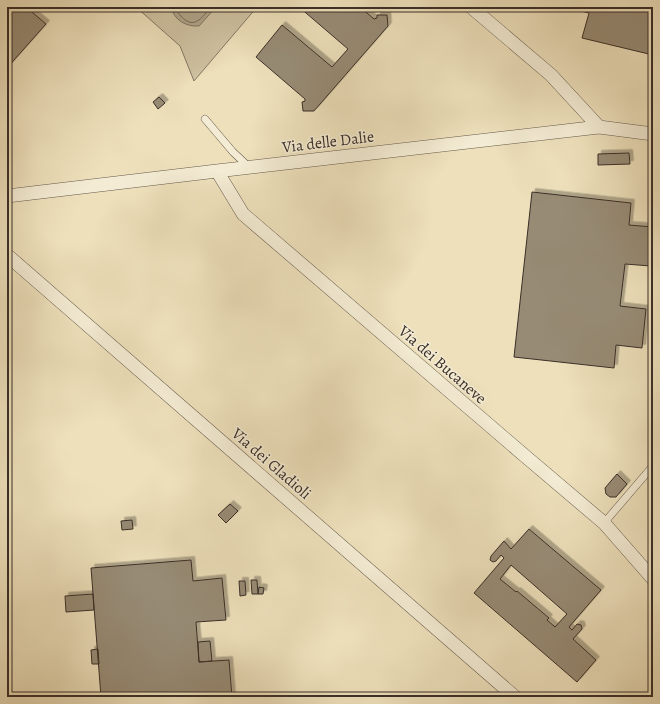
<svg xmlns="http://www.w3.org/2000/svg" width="660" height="704" font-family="Alegreya,serif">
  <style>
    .green { fill: #cfc2a2; stroke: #847865 }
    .water { fill: #b0a489; stroke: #817562 }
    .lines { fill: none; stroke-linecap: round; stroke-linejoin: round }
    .shore { stroke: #756a58; stroke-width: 1 }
    .building { fill: #978b74; stroke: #3a2f28; fill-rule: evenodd; filter: url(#shadow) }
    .service-casing { stroke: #675b4d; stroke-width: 8 }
    .minor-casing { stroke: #675b4d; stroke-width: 14 }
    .service { stroke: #f3ebd3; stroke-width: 7 }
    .minor { stroke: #f3ebd3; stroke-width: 13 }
    .labels { text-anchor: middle; stroke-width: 3; stroke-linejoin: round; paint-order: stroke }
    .street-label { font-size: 16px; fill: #3a2f28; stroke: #f3ebd3 }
  </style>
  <defs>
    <filter id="shadow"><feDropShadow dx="3.5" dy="-3.5" stdDeviation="0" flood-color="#0004"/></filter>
  </defs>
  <rect width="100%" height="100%" fill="#ede0bb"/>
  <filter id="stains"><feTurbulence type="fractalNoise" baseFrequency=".005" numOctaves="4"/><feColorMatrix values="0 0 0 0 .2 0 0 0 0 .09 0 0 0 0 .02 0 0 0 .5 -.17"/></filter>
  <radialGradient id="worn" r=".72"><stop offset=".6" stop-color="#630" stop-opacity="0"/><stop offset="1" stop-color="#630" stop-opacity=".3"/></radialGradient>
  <path class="green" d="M136 7H257L194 81 180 46Z"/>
  <path class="water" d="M171 7H216L199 26C186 27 174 20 171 7Z"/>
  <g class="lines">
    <path class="shore" d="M175 7C178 14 188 27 197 21 202 19 207 11 211 7"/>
  </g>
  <path class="building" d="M7 7H26L46 24 7 68Z
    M299 7H360L374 19 377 18V15H387L388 26 314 111H303L302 102 305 101V99L256 57 282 25 332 67 348 49Z
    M564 7H653V55L582 38 589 13Z
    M159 97 165 103 158 109 153 102Z
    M629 153 630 164 598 165V154Z
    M532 192 631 203 629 225 653 227V245L651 266 625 264 620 306 646 309 642 348 616 345 614 368 514 357Z
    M617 474 627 484 616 497H610L606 494 605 488Z
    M230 504 238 511 226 523 218 515Z
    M132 520 133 529 122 530 121 521Z
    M529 529 601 590 569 627 572 630 577 624 581 625 582 629 573 639 596 660 577 682 474 593 504 558 501 555 496 561 493 562 490 560 491 556 504 541 511 549ZM511 565 567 614 555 627 547 620 549 618 517 591 516 592 500 579Z
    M191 560 193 581 222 578 226 620 196 622 199 662 229 660 232 697H101L91 568Z
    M251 580H257L258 594H252Z
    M239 581H245L246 595 240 596Z
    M259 587 264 588 263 594H258Z
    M93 594 94 610 66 612 65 596Z
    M210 641 212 661 199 662 198 642Z
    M98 649 99 664H92L91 650Z"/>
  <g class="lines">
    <g class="service-casing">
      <path id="service" d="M205 119 233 152 249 167
        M604 523 652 467"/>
    </g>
    <g class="minor-casing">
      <path id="minor" d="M471 7 551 75 599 127
        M217 171 243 214 525 456 604 523 653 579
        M7 196 217 171 599 127 653 134
        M7 255 515 697"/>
    </g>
    <use href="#service" class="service"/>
    <use href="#minor" class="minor"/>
  </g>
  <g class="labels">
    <g class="street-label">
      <text transform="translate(328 141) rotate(-7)" y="6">Via delle Dalie</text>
      <text transform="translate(443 364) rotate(41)" y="6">Via dei Bucaneve</text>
      <text transform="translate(272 463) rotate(41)" y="6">Via dei Gladioli</text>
    </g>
  </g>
  <rect width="660" height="704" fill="none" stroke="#ede0bb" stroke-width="24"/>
  <rect x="8" y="8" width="644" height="688" fill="none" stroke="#3a2f28" stroke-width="2"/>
  <rect x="12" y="12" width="636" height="680" fill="none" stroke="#3a2f28"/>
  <rect width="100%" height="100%" filter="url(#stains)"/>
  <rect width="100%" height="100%" fill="url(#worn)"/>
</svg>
